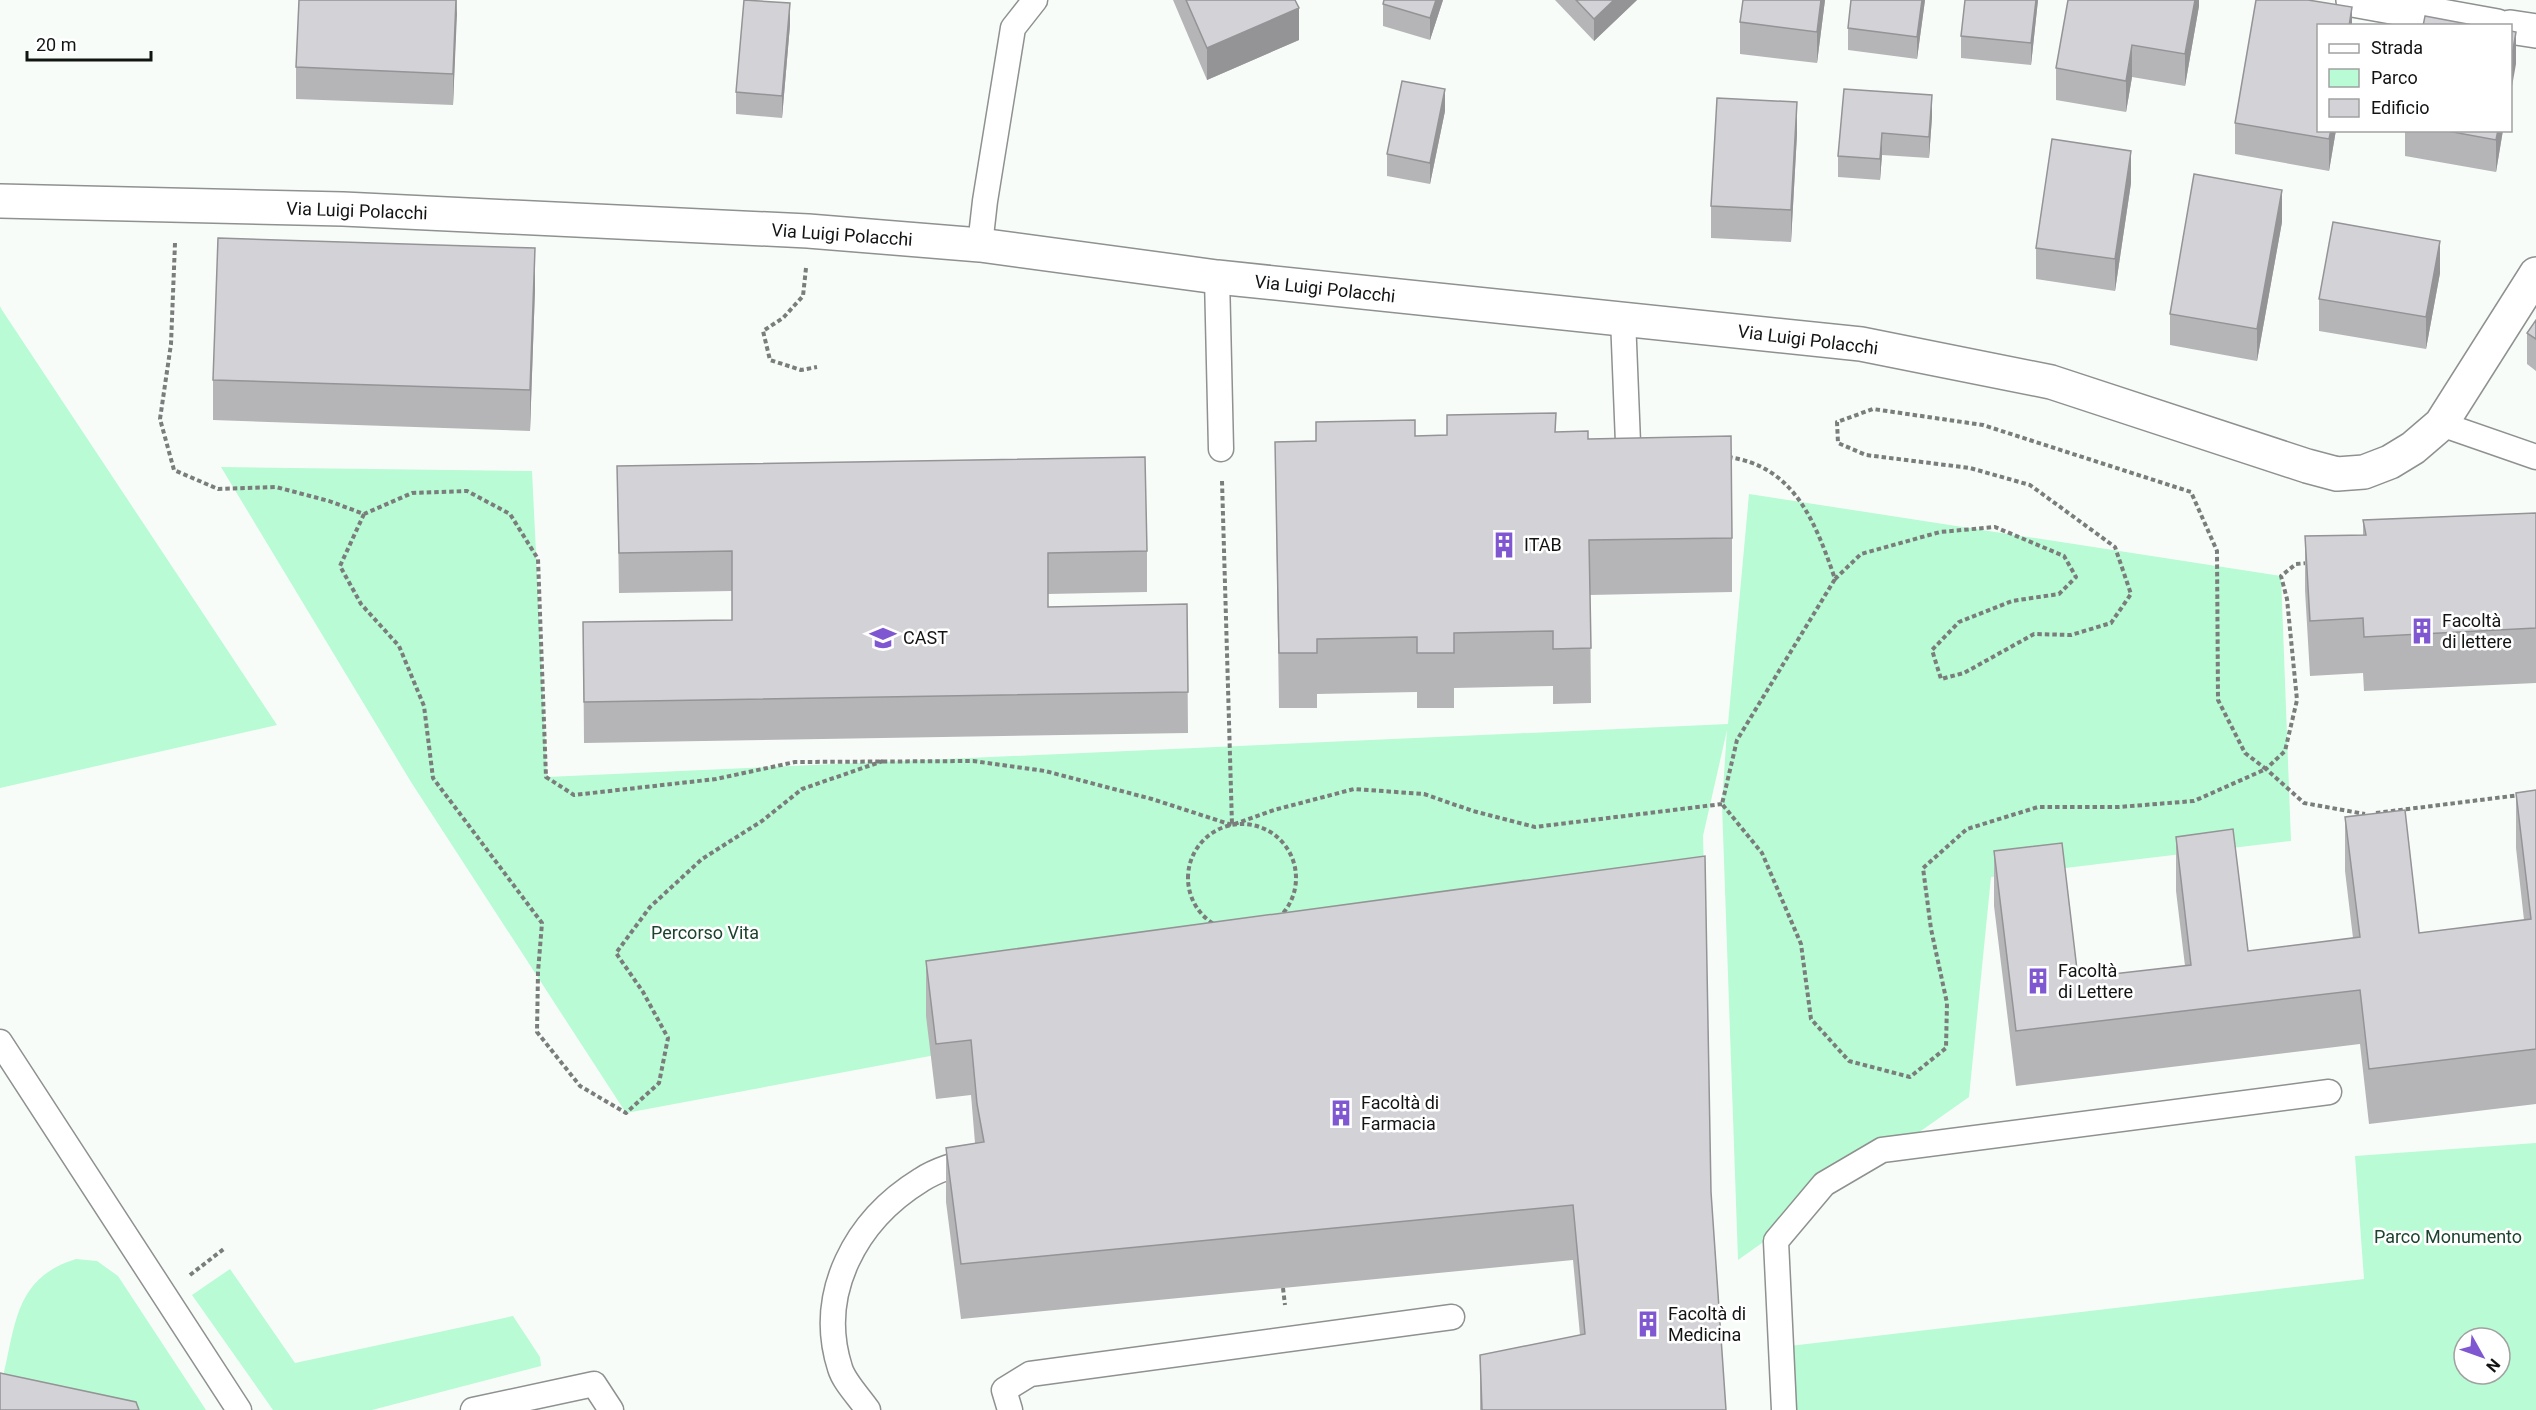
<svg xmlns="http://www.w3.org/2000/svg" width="2536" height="1410" font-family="Roboto,sans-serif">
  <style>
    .green { fill: #b8fbd4; fill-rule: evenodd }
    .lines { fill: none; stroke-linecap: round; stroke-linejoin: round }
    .service-casing { stroke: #8e918f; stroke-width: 27 }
    .minor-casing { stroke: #8e918f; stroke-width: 36 }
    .path { stroke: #7a7d7b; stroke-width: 4; stroke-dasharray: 4.5 3; stroke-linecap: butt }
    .service { stroke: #fff; stroke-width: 24 }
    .minor { stroke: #fff; stroke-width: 33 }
    .wall { fill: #b5b5b8 }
    .shaded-wall { fill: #949396 }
    .building { fill: #d3d2d6; stroke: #949396; stroke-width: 1.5 }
    .labels { text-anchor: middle; stroke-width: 5; stroke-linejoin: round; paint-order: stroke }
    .street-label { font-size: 18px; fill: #121413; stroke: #fff }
    .poi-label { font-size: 18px; fill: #121413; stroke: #fff; text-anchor: start }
    .park-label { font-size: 18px; fill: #1b432e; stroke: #fff }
  </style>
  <rect width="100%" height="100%" fill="#f8fcf9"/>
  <path class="green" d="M0 306 2 310 277 725 0 788Z
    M221 467 532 471 547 777 1728 724 1749 494 2281 576 2291 841 1991 877 1969 1097 1738 1260 1722 804 1727 730 1703 836 1705 911 626 1113 411 782Z
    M2536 1143V1410H1791L1781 1347 2364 1279 2355 1156ZM2464 1338H2500V1374H2464Z
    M76 1259 97 1261 118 1276 206 1410H140L2 1381C16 1325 14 1278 76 1259Z
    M230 1269 295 1363 513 1316 540 1357 541 1366 372 1410H273L192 1295Z"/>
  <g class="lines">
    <g class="service-casing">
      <path id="service" d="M980 245 985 201 1013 28 1035 0
        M1217 277 1221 449
        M1623 318 1628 443
        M2441 424 2536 457
        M0 1042 239 1410
        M473 1410 594 1384 611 1410
        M868 1410C860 1398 844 1382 840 1368 816 1293 856 1220 921 1180 938 1169 958 1164 977 1159
        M1010 1410 1004 1390 1030 1374 1452 1317
        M1784 1410 1776 1241 1824 1184 1882 1150 2329 1092"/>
    </g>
    <g class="minor-casing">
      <path id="minor" d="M2353 0 2497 26
        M2510 27 2536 31
        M0 201 343 209 808 231 980 245 1217 277 1861 344 2051 382 2307 466 2337 474 2364 472 2390 462 2413 448 2441 424 2536 274"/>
    </g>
    <path class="path" d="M175 243 171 344 160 419 174 470 218 489 276 487 329 501 364 514 412 493 467 491 510 514 538 559 546 777 574 795 716 779 795 762 973 761 1045 771 1152 799 1232 825 1274 810 1354 789 1424 794 1473 811 1535 827 1722 804
      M806 268 803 296 783 318 763 331 770 360 801 370 817 367
      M1728 457C1794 466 1815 521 1835 579L1861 554 1940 532 1995 527 2064 556 2076 577 2059 594 2012 601 1959 622 1932 650 1941 679 1964 673 2034 634 2071 635 2111 623 2131 594 2115 547 2030 485 1970 468 1866 455 1838 443 1837 422 1873 409 1983 425 2191 492 2217 551 2218 700 2245 753 2266 769 2194 801 2119 807H2038L1967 829 1923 868 1931 929 1947 1003 1946 1048 1910 1077 1849 1061 1811 1019 1801 944 1762 853 1722 804 1737 740 1835 579
      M1222 481 1232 825
      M364 514 340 566 361 604 399 646 424 706 433 778 542 923 538 972 537 1032 580 1086 626 1113 659 1083 668 1038 643 992 616 953 650 907 702 859 762 821 802 789 883 761
      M2308 563 2296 564 2281 576 2287 599 2297 700 2285 751 2266 769 2304 803 2365 814
      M2376 813 2520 795
      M1188 878a54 54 0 1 1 108 0a54 54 0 1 1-108 0Z
      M190 1275 225 1248
      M1283 1288 1285 1305"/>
    <use href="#service" class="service"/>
    <use href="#minor" class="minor"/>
  </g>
  <path class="wall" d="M457 0 453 105 296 99V67Z
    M1173 0H1295L1299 40 1207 80Z
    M1384 0H1443L1430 40 1383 26V4Z
    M1555 0H1637L1594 41Z
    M1743 0H1825L1817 63 1740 54V22Z
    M1851 0H1925L1917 59 1848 50V28Z
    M2038 0 2031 65 1961 58V36Z
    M2199 0V6L2185 86 2132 77 2126 112 2056 100V68Z
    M790 25 782 118 736 114V92Z
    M2352 26 2319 130H2336L2329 171 2235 154V123Z
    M1844 89 1932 117 1929 158 1882 155 1880 180 1838 177V156Z
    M1445 111 1430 184 1387 176V154Z
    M2405 130H2503L2496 172 2405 156Z
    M1797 134 1791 242 1711 238V206Z
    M2131 183 2115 291 2036 279V248Z
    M2282 222 2257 361 2170 345V314Z
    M2440 273 2426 349 2319 331V299Z
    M535 289 530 431 213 420V380Z
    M2536 320V371L2527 364V333Z
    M1447 415 1556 432 1588 439 1732 538V592L1590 595 1591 703 1553 704V686L1454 688V708H1417V692L1317 694V708H1279L1275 442 1447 435Z
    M617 466 1147 551V592L1048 594V607L1187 604 1188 733 584 743 583 622 732 620V591L619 593Z
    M2536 513V683L2364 691 2363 673 2310 676 2305 590V536L2363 535V520Z
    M2536 790V1104L2369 1124 2360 1044 2016 1086 1994 906V851L2078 978 2185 966 2176 891V837L2248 951 2353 938 2345 871V817L2419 933 2524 920 2516 848V793Z
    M926 961 1711 1192 1726 1410H1480V1355L1580 1335 1573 1260 961 1319 946 1202V1148L975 1143 971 1095 936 1099 926 1016Z"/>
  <path class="shaded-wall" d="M456 0 457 14 453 105V74Z
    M1436 0H1443L1430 40V18Z
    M1614 0H1637L1594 41V19Z
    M1821 0H1825L1817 63V32Z
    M1922 0H1925L1917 59V37Z
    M2036 0H2038L2031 65V43Z
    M2195 0H2199V6L2185 86V54Z
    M790 3V25L782 118V96Z
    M2352 7V26H2349Z
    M1299 8V40L1207 80V48Z
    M2516 32V64L2511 92V61Z
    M2132 45V77L2126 112V81Z
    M1445 89V111L1430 184V163Z
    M1932 95V117L1929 158V137Z
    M1797 102V134L1791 242V210Z
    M2331 130H2336L2329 171V139Z
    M2498 130H2503L2496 172V140Z
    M1882 133V155L1880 180V159Z
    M2131 151V183L2115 291V259Z
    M2282 190V222L2257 361V329Z
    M2440 241V273L2426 349V317Z
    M535 248V289L530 431V390Z"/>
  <path class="building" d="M299 0H456L453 74 296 67Z
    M744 0 790 3 782 96 736 92Z
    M1186 0H1295L1299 8 1207 48Z
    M1384 0H1436L1430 18 1383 4Z
    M1576 0H1614L1594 19Z
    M1743 0H1821L1817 32 1740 22Z
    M1851 0H1922L1917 37 1848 28Z
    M1965 0H2036L2031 43 1961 36Z
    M2068 0H2195L2185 54 2132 45 2126 81 2056 68Z
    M2256 0H2308L2352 7 2349 26H2319V130H2331L2329 139 2235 123Z
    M2425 16 2478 26H2423Z
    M2511 31 2516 32 2511 61Z
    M1402 81 1445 89 1430 163 1387 154Z
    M1844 89 1932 95 1929 137 1882 133 1880 159 1838 156Z
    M1717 98 1797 102 1791 210 1711 206Z
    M2442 130H2498L2496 140Z
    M2052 139 2131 151 2115 259 2036 248Z
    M2194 174 2282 190 2257 329 2170 314Z
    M2333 222 2440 241 2426 317 2319 299Z
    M218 238 535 248 530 390 213 380Z
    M2536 320V339L2527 333Z
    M1556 413 1555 432 1588 431V439L1731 436 1732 538 1589 540 1591 648 1553 649V631L1454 633V653H1417V637L1317 639V653H1279L1275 442 1316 441V422L1415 420V436L1447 435V415Z
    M1145 457 1147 551 1048 553V607L1187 604 1188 692 584 702 583 622 732 620V551L619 553 617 466Z
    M2536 513V628L2364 637 2363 618 2310 621 2305 536 2366 535 2363 520Z
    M2536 790V1049L2369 1069 2360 990 2016 1031 1994 851 2062 843 2078 978 2191 965 2176 837 2233 829 2248 951 2360 937 2345 817 2405 810 2419 933 2531 919 2516 793Z
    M1705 856 1711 1192 1726 1410H1482L1480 1355 1585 1334 1573 1205 961 1264 946 1148 984 1142 977 1104 971 1040 936 1044 926 961Z
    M0 1373 136 1402 139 1410H0Z"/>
  <defs>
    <g id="building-bare" transform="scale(2.07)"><path d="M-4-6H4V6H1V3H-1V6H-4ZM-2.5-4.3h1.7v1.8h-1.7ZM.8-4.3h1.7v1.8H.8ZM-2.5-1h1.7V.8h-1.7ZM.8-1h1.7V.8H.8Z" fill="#7f58d1" stroke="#fff" stroke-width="2.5" paint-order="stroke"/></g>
    <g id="university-bare" transform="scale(2.07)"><path d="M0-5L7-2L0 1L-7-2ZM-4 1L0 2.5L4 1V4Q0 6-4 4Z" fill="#7f58d1" stroke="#fff" stroke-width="2.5" paint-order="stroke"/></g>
  </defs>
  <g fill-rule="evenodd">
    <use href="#building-bare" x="1504" y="545"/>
    <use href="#building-bare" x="2422" y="631"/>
    <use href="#university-bare" x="883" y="638"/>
    <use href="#building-bare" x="2038" y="981"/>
    <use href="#building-bare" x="1341" y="1113"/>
    <use href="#building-bare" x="1648" y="1324"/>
  </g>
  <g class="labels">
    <g class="street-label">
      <text transform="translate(357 211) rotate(2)" y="6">Via Luigi Polacchi</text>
      <text transform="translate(842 235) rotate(4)" y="6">Via Luigi Polacchi</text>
      <text transform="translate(1325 289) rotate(6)" y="6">Via Luigi Polacchi</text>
      <text transform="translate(1808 340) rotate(7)" y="6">Via Luigi Polacchi</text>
    </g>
    <g class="poi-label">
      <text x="1524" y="551">ITAB</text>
      <text x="2442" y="627">Facoltà<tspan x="2442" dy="21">di lettere</tspan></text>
      <text x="903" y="644">CAST</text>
      <text x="2058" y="977">Facoltà<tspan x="2058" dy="21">di Lettere</tspan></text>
      <text x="1361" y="1109">Facoltà di<tspan x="1361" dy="21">Farmacia</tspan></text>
      <text x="1668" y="1320">Facoltà di<tspan x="1668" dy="21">Medicina</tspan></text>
    </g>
    <g class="park-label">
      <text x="705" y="939">Percorso Vita</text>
      <text x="2448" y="1243">Parco Monumento</text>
    </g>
  </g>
  <rect x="2317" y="24" width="195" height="108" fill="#ffffff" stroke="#a0a1a1" stroke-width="1.5"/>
  <rect x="2329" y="44" width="30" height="9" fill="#ffffff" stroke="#a0a1a1" stroke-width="1.5"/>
  <text x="2371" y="54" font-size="18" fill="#121413">Strada</text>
  <rect x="2329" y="69" width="30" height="18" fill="#b8fbd4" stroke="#a0a1a1" stroke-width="1.5"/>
  <text x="2371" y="84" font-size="18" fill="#121413">Parco</text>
  <rect x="2329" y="99" width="30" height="18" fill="#d3d2d6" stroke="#a0a1a1" stroke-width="1.5"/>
  <text x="2371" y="114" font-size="18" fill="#121413">Edificio</text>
  <g transform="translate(2482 1356) rotate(130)"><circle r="28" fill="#ffffff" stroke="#a0a1a1" stroke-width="1.5"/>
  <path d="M0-4.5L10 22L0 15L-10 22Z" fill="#7f58d1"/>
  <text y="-9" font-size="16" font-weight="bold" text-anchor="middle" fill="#121413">N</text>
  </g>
  <path d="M27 51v9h124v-9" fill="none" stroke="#121413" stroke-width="3"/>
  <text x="36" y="51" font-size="18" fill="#121413" stroke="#ffffff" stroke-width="4.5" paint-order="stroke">20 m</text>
</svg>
